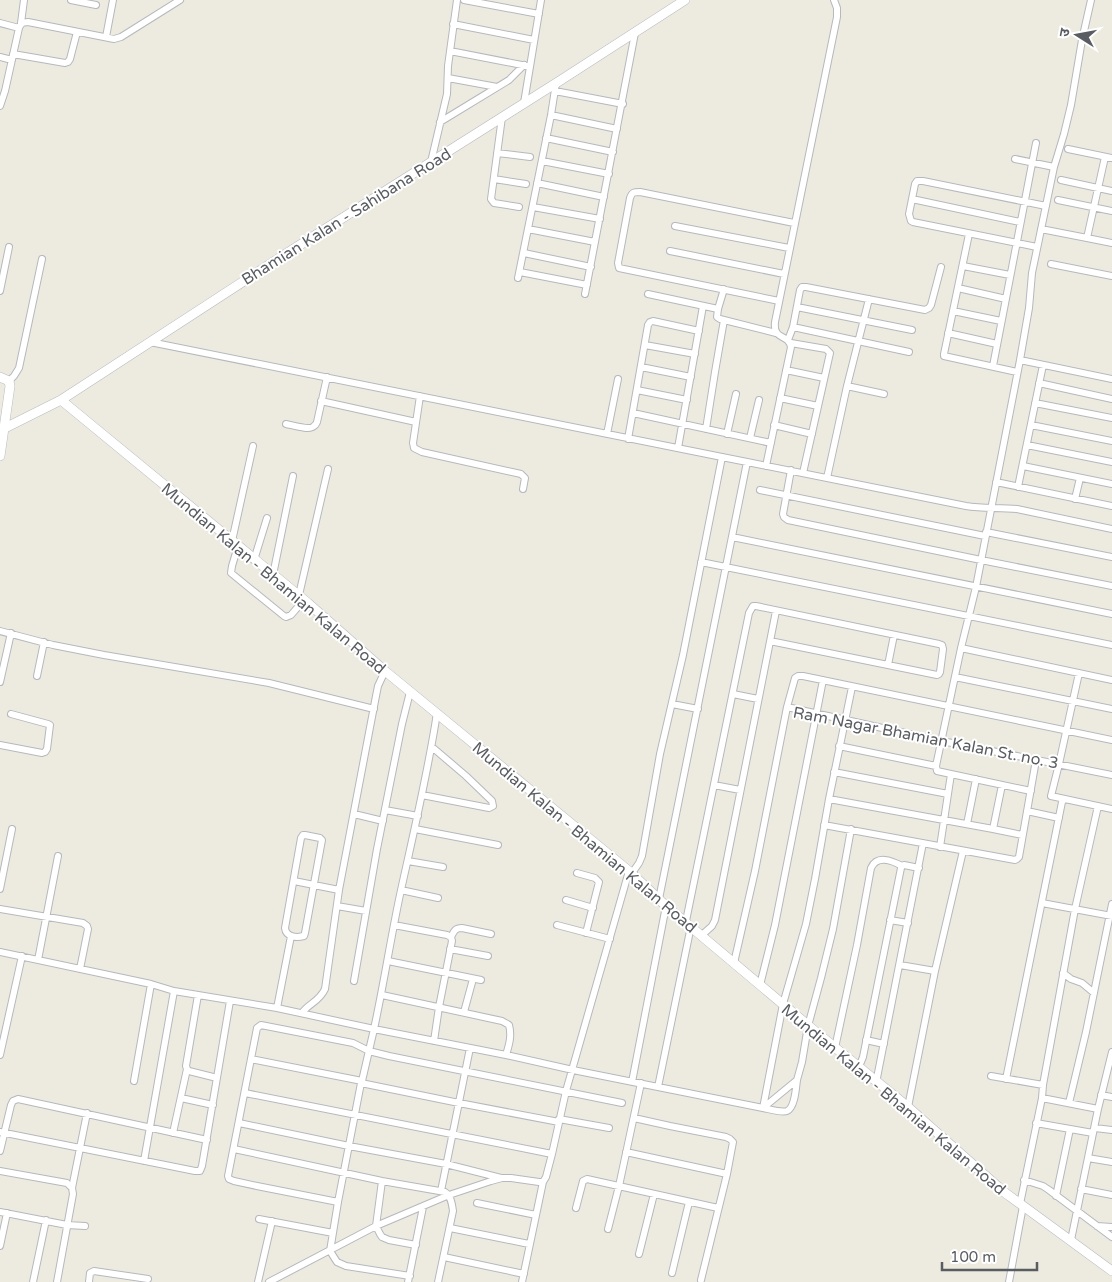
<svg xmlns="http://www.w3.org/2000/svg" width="1112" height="1282" font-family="'Varela Round','Noto Sans Devanagari',sans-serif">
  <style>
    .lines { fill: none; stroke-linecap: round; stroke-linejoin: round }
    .street-casing { stroke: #b6b8be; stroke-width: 8 }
    .secondary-casing { stroke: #b9bcc3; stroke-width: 10 }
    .street { stroke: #fff; stroke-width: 6 }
    .secondary { stroke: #fff; stroke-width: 9 }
    .labels { text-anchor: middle; stroke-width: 4; stroke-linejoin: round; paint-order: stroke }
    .street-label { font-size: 16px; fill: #595d62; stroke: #fff }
  </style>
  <rect width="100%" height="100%" fill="#edebe0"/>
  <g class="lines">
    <g class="street-casing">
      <path id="street" d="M71 0 96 5
        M464 0 539 14
        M0 23 19 28
        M21 23 24 0
        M453 24 534 40
        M106 37 113 0
        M450 51 527 66
        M13 54 65 63 68 62 70 59 77 32
        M0 57 12 60
        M448 78 497 87
        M555 91 623 104
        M524 103 541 0
        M0 106 5 91 19 28C21 23 23 22 28 22L114 39 121 37 180 0
        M551 115 617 129
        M502 117 491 199 494 203 519 207
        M440 122 509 80 524 65
        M546 138 613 152
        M1068 149 1112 158
        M497 153 530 157
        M1015 159 1054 167
        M542 161 609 174
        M431 162 447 94 448 66 457 0
        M494 179 526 184
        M1061 180 1112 191
        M537 183 604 197
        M912 199 1020 222
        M1058 200 1112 211
        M533 207 600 219
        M675 226 789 248
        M528 229 595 242
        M1041 229 1087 238 1105 157
        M969 234 944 354V356L1017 372
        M1087 238 1112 243
        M1037 247 913 222 911 221 909 214 915 184 917 181H923L1046 206
        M670 251 784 274
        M524 253 591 267
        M1051 264 1112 276
        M963 266 1010 275
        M520 272 587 285
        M518 278 551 115 556 83
        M958 288 1006 299
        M724 289 718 309 717 317 720 319 776 333
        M0 291 9 247
        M585 294 635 33
        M648 294 718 309
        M779 301 619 268 618 263 630 198C632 192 634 192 640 192L794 223
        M797 307 912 330
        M953 311 1001 321
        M793 327 909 352
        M948 333 997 344
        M788 340 793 327 800 290 802 287H806L925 310 929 308 931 305 941 267
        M150 342 722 457
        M791 343 826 349 830 353 803 473
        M645 345 695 354
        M1020 360 1112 379
        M993 366 1036 143
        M641 367 691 377
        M786 370 824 378
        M9 381 14 376 19 368 42 259
        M1039 383 1112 399
        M847 386 884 394
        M637 390 687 400
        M420 396 413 443 414 448 422 452 521 474 525 478 523 489
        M780 398 818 406
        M321 401 416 422
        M1035 403 1112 418
        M633 413 771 443
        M286 424C292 425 310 431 314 426 316 425 316 424 317 422L327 377
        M774 425 812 434
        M1031 425 1112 441
        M706 429 715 372 724 320
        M607 434 618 379
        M727 434 736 394
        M750 438 759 400
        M628 439 648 325 650 322 653 321 699 331
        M1027 445 1112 462
        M678 448 703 306
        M766 466 791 347C788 333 773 341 775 322L837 17V8L834 0
        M1023 466 1112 484
        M791 470 783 514 784 517 788 520 981 560 1112 586
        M827 478 847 386 869 299
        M996 482 1112 506
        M1018 487 1043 365
        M760 490 985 536
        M1075 499 1080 478
        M986 532 1112 557
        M732 537 1112 614
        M232 541 253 446
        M238 546 232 566 231 573 284 616 286 617 291 615 304 600
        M254 560 267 518
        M701 562 1112 645
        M273 575 293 476
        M299 595 328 469
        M0 631 53 645 104 655 269 683 374 709
        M961 648 1112 680
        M888 665 894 635
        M1079 673 1059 764 1051 796 1112 809
        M37 676 44 642
        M955 677 1112 709
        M0 682 11 633
        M733 694 758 699
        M672 704 698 709
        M787 707 795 678 798 676H803L1112 740
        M0 745 42 753 45 752 47 749 50 725 48 724 11 714
        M839 746 936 766 937 771 951 774 940 847
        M936 766 961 648 976 587 1020 360 1029 308 1032 273 1054 167 1064 134 1071 105 1082 40 1091 0
        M834 772 948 794
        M951 774 1031 791
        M714 785 740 790
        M422 795 489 808 493 806 492 801 466 776 432 747
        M829 799 993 829 1022 835
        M385 810 418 816
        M1027 811 1059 818
        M354 814 383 821
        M967 824 976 779
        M824 825 1015 860 1017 859 1019 857 1036 760
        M415 829 498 845
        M993 829 1002 785
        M303 835H305L320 838 322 840 305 933 304 936C296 938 286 937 285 928L301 838Z
        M408 861 443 867
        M577 873 595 878 599 882 586 933
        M632 873 639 863 642 856 660 754 683 655 722 457 966 506C983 509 1000 507 1017 509L1112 529
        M294 881 339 890
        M0 889 12 829
        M401 890 438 898
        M659 899C687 753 719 608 747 462
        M566 900 593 908
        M1042 903 1112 916
        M337 906 366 911
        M0 909 83 923 87 926 88 929 80 969
        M890 920 908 923
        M686 921 749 613 753 606H756L939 644 942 645 943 649 940 672 939 674 937 675 770 641
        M394 925 447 935 451 937 452 941 439 1007 434 1041
        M557 925 610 939
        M702 935 712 926 715 920 776 611
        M451 937C454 931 455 928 462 928L491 934
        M450 949 488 956
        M0 952 151 984 174 991 277 1008 374 1029C384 983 391 936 401 890 414 831 428 772 437 713
        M38 960 58 856
        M388 961 481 980
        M734 963 755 871 787 707 937 740 1112 775
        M900 965 935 971
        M1063 973 1071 979 1082 983 1094 993
        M354 981 377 849 402 724 410 692
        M760 985 775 925 823 680
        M198 995 186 1066 187 1069 189 1071 217 1078
        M382 995 502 1021 509 1025C512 1036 509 1045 506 1055
        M277 1008 291 936
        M464 1012 473 979
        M302 1013C309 1003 319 1002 325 989L339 890 376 696 378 686 385 671
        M866 1040 884 1044
        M835 1048 857 945 871 868C877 855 891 860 902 866
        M0 1055 22 956
        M251 1059 362 1081
        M856 1066 861 1062 863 1057 901 868 902 866 904 865 919 868
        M991 1076 1043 1085 1042 1098
        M1006 1079 1062 802 1064 799
        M797 1080C796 1087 795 1108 787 1111 781 1113 769 1109 763 1108L783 1004 806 924 815 879 829 799 852 687
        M134 1081 151 984
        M632 1082 666 906
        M361 1083 459 1103 559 1122
        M876 1083 923 843
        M1043 1085 1075 909 1098 806
        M658 1087 691 926
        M245 1093 552 1154
        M1101 1095 1112 1097
        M181 1098 213 1105
        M622 1103 389 1056 369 1051 353 1043 261 1025 257 1028 228 1176 229 1179 234 1181 257 1186 338 1202 361 1083 362 1081 374 1029 506 1055 573 1070 763 1108 797 1080 802 1062 808 1026 821 978 833 929 851 829
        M1069 1103 1086 1032 1112 904
        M908 1107 935 971 963 851
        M634 1118 670 1126 726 1137 730 1139 733 1142 727 1174 701 1280
        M559 1119 609 1128
        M239 1123 349 1146 446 1164 501 1178
        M1036 1123 1093 1133
        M1095 1128 1112 1130
        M0 1132 195 1171H200L202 1166 230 1001
        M173 1133 187 1069
        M234 1149 382 1181 445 1192C451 1196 452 1204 453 1211L438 1282
        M0 1151 11 1105 13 1101 18 1099 207 1140
        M626 1152 727 1174
        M1088 1158 1112 1162
        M144 1161 174 991
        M0 1171 67 1183 72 1188 73 1194 57 1282
        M1024 1180 1043 1186 1049 1190 1112 1237
        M382 1181 376 1226 380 1234 382 1237 389 1240 416 1245
        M72 1188 87 1113
        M1081 1189 1112 1195
        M441 1191 470 1048
        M1056 1196 1070 1129
        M338 1202 330 1251 337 1262 346 1266 410 1276
        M477 1203 536 1215
        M1020 1204 1042 1098 1098 1109 1112 1052
        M576 1208 583 1181 587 1179 718 1208
        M0 1212 67 1225 85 1226
        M259 1219 333 1233
        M1097 1226 1112 1227
        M450 1228 529 1244
        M608 1229 619 1186 641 1083
        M1071 1240 1098 1109
        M0 1246 7 1213
        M639 1254 654 1194
        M444 1257 524 1274
        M672 1273 689 1202
        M33 1282 46 1220
        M89 1282 90 1273 94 1271 148 1279
        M258 1282 272 1221
        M269 1282 376 1226 449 1195 491 1181 502 1178H511L539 1182H543L546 1177 552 1154 566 1091 629 871
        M408 1282 423 1207
        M522 1282 543 1182
        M1009 1282 1023 1206"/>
    </g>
    <g class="secondary-casing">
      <path id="secondary" d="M0 377 9 381 10 386 0 456
        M61 400 308 603 385 671 629 871 666 906 816 1032 908 1107 1004 1192 1112 1271
        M5 428 61 400 284 255 561 80 685 0"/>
    </g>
    <use href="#street" class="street"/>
    <use href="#secondary" class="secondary"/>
  </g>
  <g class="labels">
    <g class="street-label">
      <text transform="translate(346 216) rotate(-32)" y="6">Bhamian Kalan - Sahibana Road</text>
      <text transform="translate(274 578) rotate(40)" y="6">Mundian Kalan - Bhamian Kalan Road</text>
      <text transform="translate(926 737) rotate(11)" y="6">Ram Nagar Bhamian Kalan St. no. 3</text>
      <text transform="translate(585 837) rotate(40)" y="6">Mundian Kalan - Bhamian Kalan Road</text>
      <text transform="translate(894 1099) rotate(40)" y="6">Mundian Kalan - Bhamian Kalan Road</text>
    </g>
  </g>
  <g transform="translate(1077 35) rotate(281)" stroke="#ffffff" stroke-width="4" paint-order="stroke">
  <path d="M0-4L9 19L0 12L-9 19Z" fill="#595d62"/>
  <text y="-8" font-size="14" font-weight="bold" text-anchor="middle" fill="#595d62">उ</text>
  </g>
  <path d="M942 1262v8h95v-8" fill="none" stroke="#595d62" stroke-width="2.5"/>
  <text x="950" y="1262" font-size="15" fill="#595d62" stroke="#ffffff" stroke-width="4" paint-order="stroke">100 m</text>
</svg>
